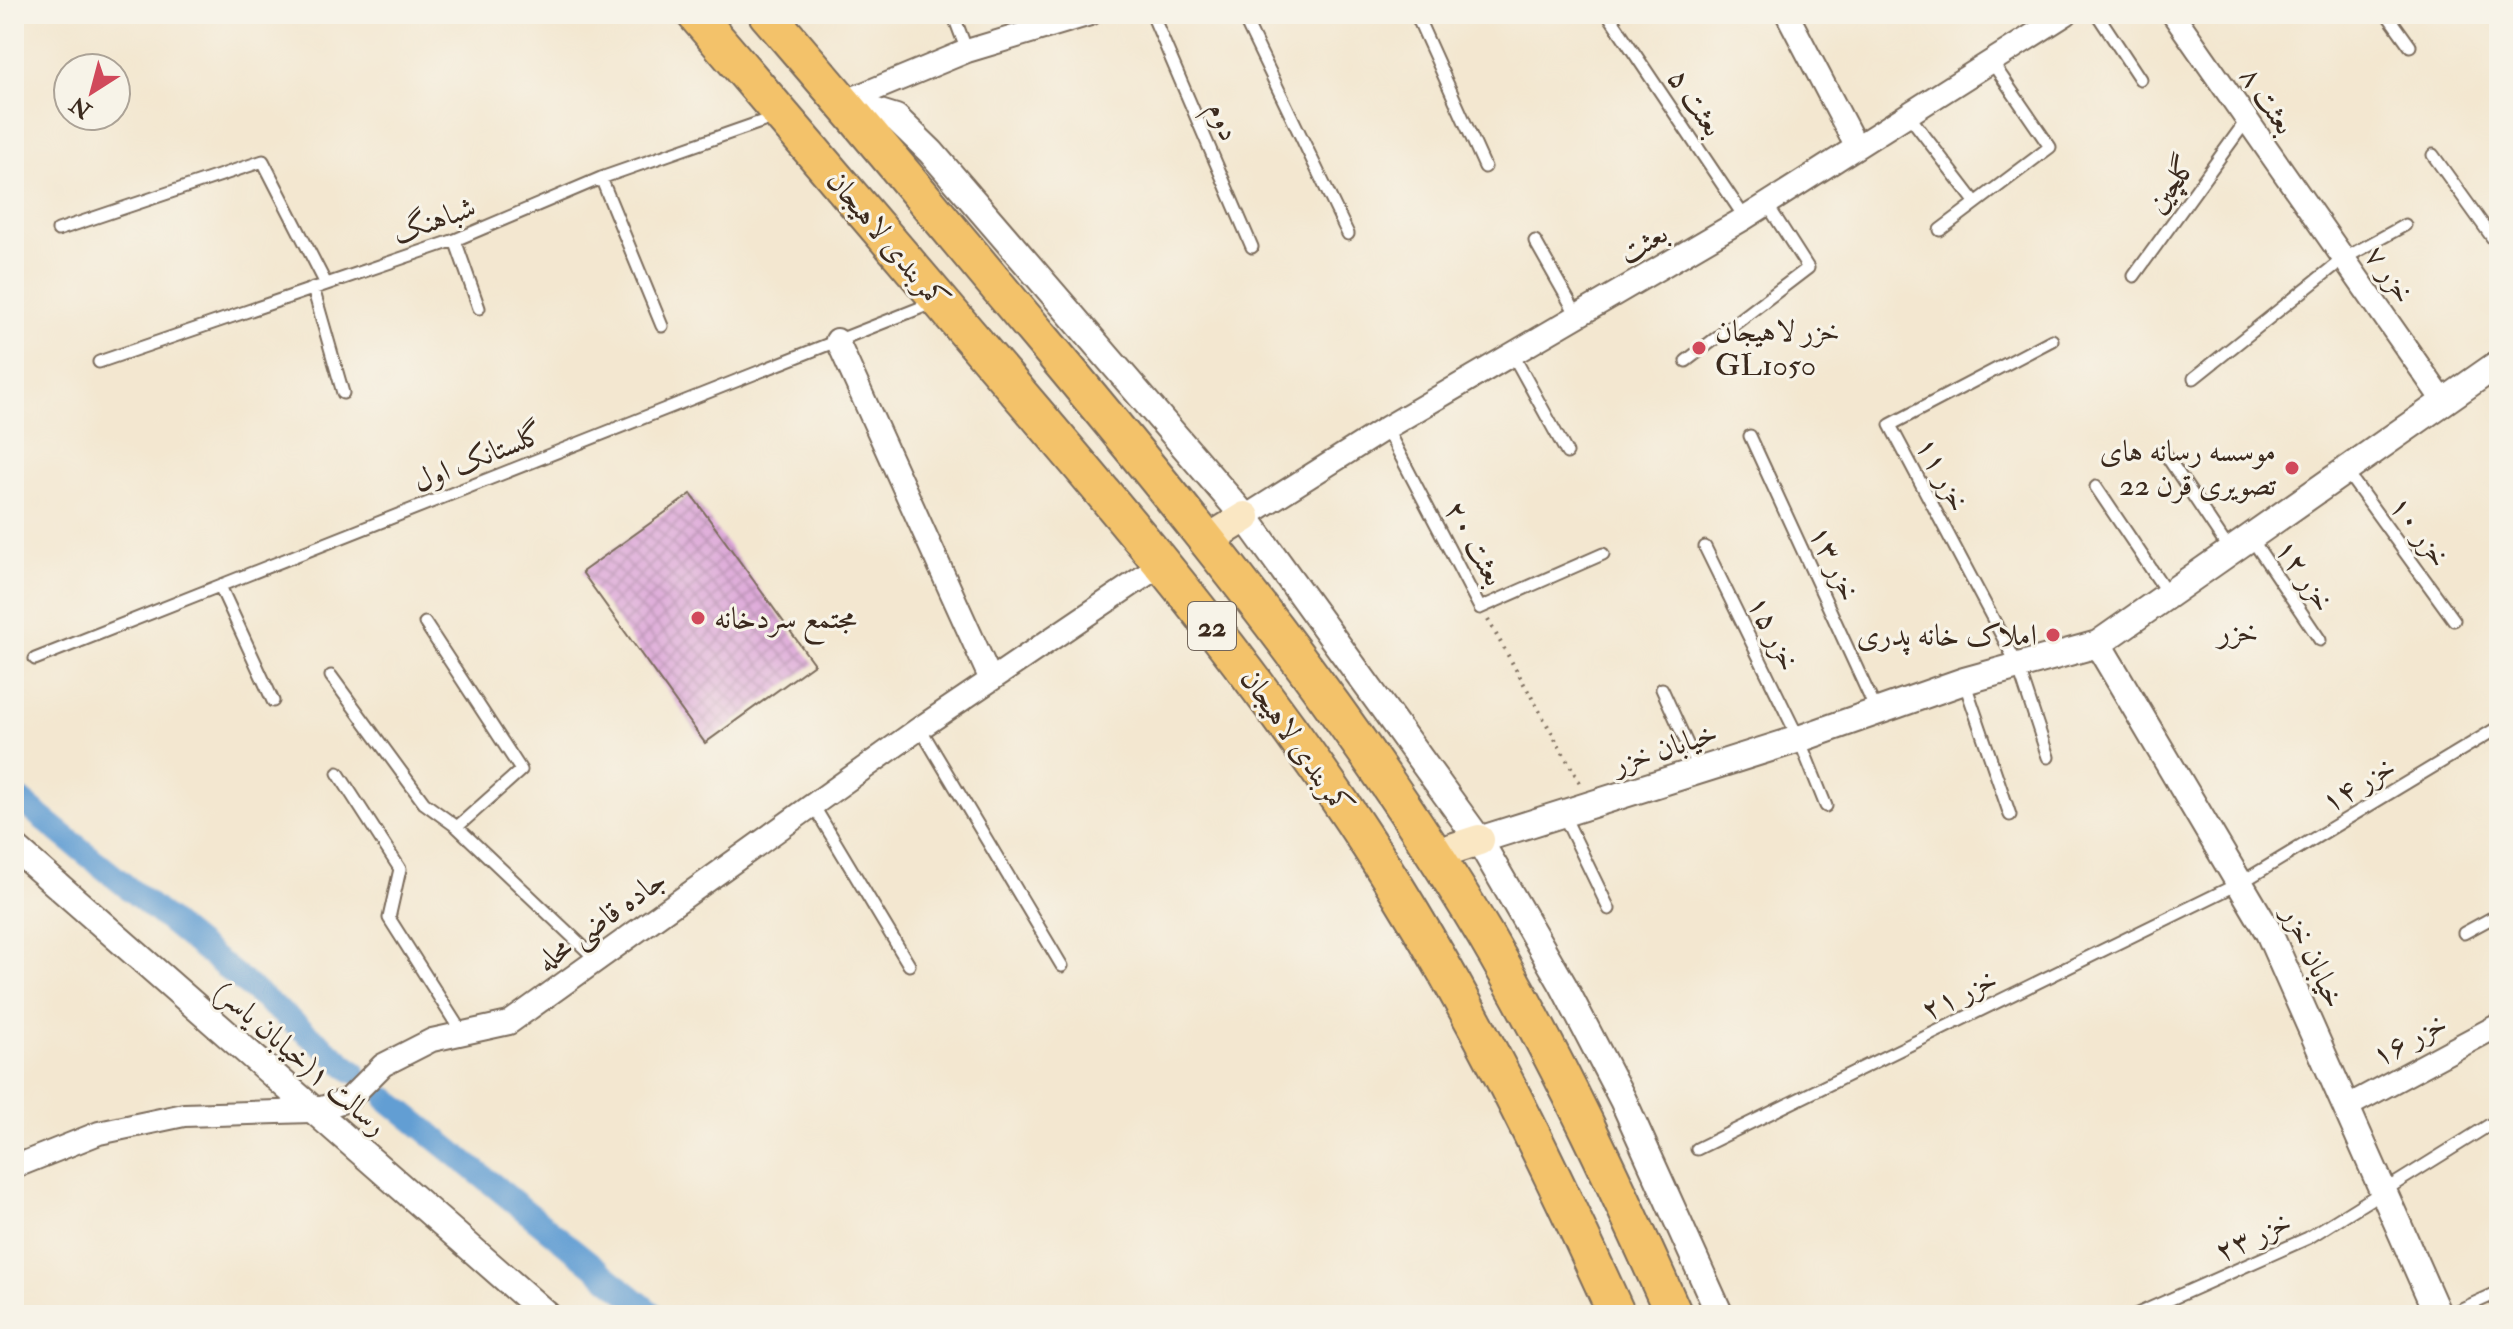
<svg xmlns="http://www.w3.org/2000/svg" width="2513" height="1329" font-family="'IM FELL Double Pica',Amiri,serif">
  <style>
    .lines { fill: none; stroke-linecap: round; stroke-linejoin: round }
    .canal { stroke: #629ed3; stroke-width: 24 }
    .building { fill: url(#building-cross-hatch) }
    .service-casing { stroke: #7b6c5c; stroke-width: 15 }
    .minor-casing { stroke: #7b6c5c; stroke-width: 26 }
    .tertiary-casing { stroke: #7b6c5c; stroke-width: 30 }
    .secondary-casing { stroke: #7b6c5c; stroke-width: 34 }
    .trunk-casing { stroke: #7b6c5c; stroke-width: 40 }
    .path { stroke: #7b6c5c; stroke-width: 4; stroke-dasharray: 2 6; stroke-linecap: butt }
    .service { stroke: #fff; stroke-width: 11 }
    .minor { stroke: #fff; stroke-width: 22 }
    .tertiary { stroke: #fff; stroke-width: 26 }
    .secondary { stroke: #fae7c3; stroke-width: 30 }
    .trunk { stroke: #f3c26a; stroke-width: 36 }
    .poi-dot { fill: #d1495b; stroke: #f7f3e8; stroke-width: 3 }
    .labels { text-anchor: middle; stroke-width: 6; stroke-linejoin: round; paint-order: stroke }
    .shield { fill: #f7f3e8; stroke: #73665b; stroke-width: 2 }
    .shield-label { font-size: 28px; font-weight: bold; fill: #3b2a1e }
    .street-label { font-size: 30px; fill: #3b2a1e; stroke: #f7f3e8 }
    .poi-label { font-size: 30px; fill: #3b2a1e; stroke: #f7f3e8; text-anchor: start }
    .neighbourhood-label { font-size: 32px; fill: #3b2a1e; stroke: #f7f3e8 }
  </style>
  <defs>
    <pattern id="building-cross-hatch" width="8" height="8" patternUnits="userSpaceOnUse" patternTransform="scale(2)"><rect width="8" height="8" fill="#dba3d8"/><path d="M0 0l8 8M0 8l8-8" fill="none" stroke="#b385af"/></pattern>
  </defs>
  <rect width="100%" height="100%" fill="#f7f3e8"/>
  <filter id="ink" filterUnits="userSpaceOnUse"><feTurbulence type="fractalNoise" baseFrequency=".0125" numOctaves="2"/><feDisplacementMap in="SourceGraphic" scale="16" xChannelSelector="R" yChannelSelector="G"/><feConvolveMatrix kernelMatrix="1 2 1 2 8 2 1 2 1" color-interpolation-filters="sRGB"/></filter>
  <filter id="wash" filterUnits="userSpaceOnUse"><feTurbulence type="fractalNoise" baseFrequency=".006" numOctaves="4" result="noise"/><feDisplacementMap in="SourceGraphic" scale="32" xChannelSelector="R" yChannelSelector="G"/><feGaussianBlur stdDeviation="1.8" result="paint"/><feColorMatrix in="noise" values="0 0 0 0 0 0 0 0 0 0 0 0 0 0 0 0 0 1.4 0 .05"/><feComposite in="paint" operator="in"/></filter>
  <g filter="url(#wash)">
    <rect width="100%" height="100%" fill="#f3e7d0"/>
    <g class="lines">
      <path class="canal" d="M14 795 354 1072
        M387 1099 654 1315"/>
    </g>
    <g id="blocks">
      <path class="building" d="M691 494 814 664 705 743 582 572Z"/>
    </g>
  </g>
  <g filter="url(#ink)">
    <use href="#blocks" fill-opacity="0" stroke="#7b6c5c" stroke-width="2"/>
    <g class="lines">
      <g class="service-casing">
        <path id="service" d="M953 14 967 51
          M1152 14 1252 247
          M1242 14 1348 234
          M1416 14 1485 167
          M1608 14 1745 218
          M2097 14 2140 79
          M2387 14 2410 46
          M1907 113 1976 203
          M2433 155 2499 247
          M601 178 662 326
          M58 230 263 161 326 284
          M1940 230 2050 147 1991 61
          M455 240 479 308
          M1535 241 1578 317
          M2134 276 2246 121
          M313 288 343 393
          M1513 355 1567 453
          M1686 361 1808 268 1767 204
          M99 362 455 240 601 178 778 116
          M2194 378 2343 259 2405 225
          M1386 428 1480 608 1603 554
          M1750 436 1876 710
          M2164 452 2230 551
          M2346 471 2454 620
          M2096 487 2168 594
          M2251 538 2320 640
          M1705 547 1799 739 1826 806
          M220 586 273 701
          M425 623 521 770 457 827
          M35 659 935 302
          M331 676 424 803 457 827 597 960
          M1964 681 2010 815
          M1662 689 1699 770
          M920 728 1062 966
          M2048 757 2018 666 1890 425 2052 340
          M338 773 400 869 389 918 462 1033
          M813 805 909 965
          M1563 814 1609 909
          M2464 933 2499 914
          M1697 1149 2242 882 2499 727
          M2135 1315 2308 1238 2499 1119
          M2448 1315 2499 1292"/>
      </g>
      <g class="minor-casing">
        <path id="minor" d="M1787 14 1855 144
          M2173 14 2444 402
          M844 102 967 51 1090 14
          M837 340 991 680
          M1245 517 1386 428 1745 218 2066 14
          M2348 1106 2499 1025
          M14 1167 99 1133 184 1115 311 1111 348 1100 383 1065 432 1040 509 1023 920 728 1162 564"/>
      </g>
      <g class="tertiary-casing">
        <path id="tertiary" d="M844 102 896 118 931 152 1245 517 1479 840 1563 985 1623 1100 1720 1315
          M2098 644 2269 933 2438 1315
          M1479 840 1799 739 1964 681 2098 644 2499 363
          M14 847 547 1315"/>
      </g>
      <g class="secondary-casing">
        <path id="secondary" d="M1208 540 1245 517
          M1433 855 1479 840"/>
      </g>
      <g class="trunk-casing">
        <path id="trunk" d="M695 14C795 130 894 247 993 363 1126 518 1258 674 1369 845 1466 994 1544 1154 1617 1315
          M767 14C860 121 950 230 1041 338 1200 528 1358 722 1485 935 1557 1058 1616 1185 1674 1315"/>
      </g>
      <path class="path" d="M1488 620 1580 783"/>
      <use href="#service" class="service"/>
      <use href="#minor" class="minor"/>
      <use href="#tertiary" class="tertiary"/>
      <use href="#secondary" class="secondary"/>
      <use href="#trunk" class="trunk"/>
    </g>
  </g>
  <g class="poi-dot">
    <circle cx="1699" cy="348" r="8"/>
    <circle cx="2292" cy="468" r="8"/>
    <circle cx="698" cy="618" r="8"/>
    <circle cx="2053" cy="635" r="8"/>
  </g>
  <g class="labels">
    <rect class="shield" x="1188" y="602" width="48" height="48" rx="6"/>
    <g class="shield-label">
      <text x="1212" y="636">22</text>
    </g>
    <g class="street-label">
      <text transform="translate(2268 100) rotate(56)" y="10">بعثت ۸</text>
      <text transform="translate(1696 102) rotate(56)" y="10">بعثت ۵</text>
      <text transform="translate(1224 121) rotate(67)" y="10">دوم</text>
      <text transform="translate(2171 184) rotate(-54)" y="10">گلچین</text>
      <text transform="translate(434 220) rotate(-20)" y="10">شباهنگ</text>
      <text transform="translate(888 240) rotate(50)" y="10">کمربندی لاهیجان</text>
      <text transform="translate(1643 243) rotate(-31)" y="10">بعثت</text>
      <text transform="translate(2390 274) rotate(55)" y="10">خزر ۷</text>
      <text transform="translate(478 457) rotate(-22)" y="10">گلستانک اول</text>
      <text transform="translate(1943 474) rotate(62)" y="10">خزر ۱۱</text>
      <text transform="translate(2420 531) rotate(54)" y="10">خزر ۱۰</text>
      <text transform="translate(1475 543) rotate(61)" y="10">بعثت ۲۰</text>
      <text transform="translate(1835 563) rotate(65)" y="10">خزر ۱۳</text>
      <text transform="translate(2305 575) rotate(56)" y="10">خزر ۱۲</text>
      <text transform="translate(1774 633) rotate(64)" y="10">خزر ۱۵</text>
      <text transform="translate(1297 742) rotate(55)" y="10">کمربندی لاهیجان</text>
      <text transform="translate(1665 748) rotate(-18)" y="10">خیابان خزر</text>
      <text transform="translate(2358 784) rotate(-31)" y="10">خزر ۱۴</text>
      <text transform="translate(601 920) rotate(-36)" y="10">جاده قاضی محله</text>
      <text transform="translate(2314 957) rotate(65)" y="10">خیابان خزر</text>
      <text transform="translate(1959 994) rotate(-26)" y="10">خزر ۲۱</text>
      <text transform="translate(2409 1039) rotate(-28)" y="10">خزر ۱۶</text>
      <text transform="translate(301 1058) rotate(41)" y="10">رسالت ۱(خیابان یاسر)</text>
      <text transform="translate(2253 1236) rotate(-25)" y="10">خزر ۲۳</text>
    </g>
    <g class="poi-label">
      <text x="1715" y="341">خزر لاهیجان<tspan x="1715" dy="34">GL1050</tspan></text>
      <text x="2276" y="461" text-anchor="end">موسسه رسانه های<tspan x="2276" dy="34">تصویری قرن 22</tspan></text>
      <text x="714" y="628">مجتمع سردخانه</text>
      <text x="2037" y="645" text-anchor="end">املاک خانه پدری</text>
    </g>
    <g class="neighbourhood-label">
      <text x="2238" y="642">خزر</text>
    </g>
  </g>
  <rect width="2513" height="1329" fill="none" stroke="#f7f3e8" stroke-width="48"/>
  <g transform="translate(92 92) rotate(216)"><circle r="38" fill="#f7f3e8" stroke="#aca397" stroke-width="2"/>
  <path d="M0-6L14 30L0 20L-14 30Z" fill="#d1495b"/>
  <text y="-12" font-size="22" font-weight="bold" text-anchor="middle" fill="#3b2a1e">N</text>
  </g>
</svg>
